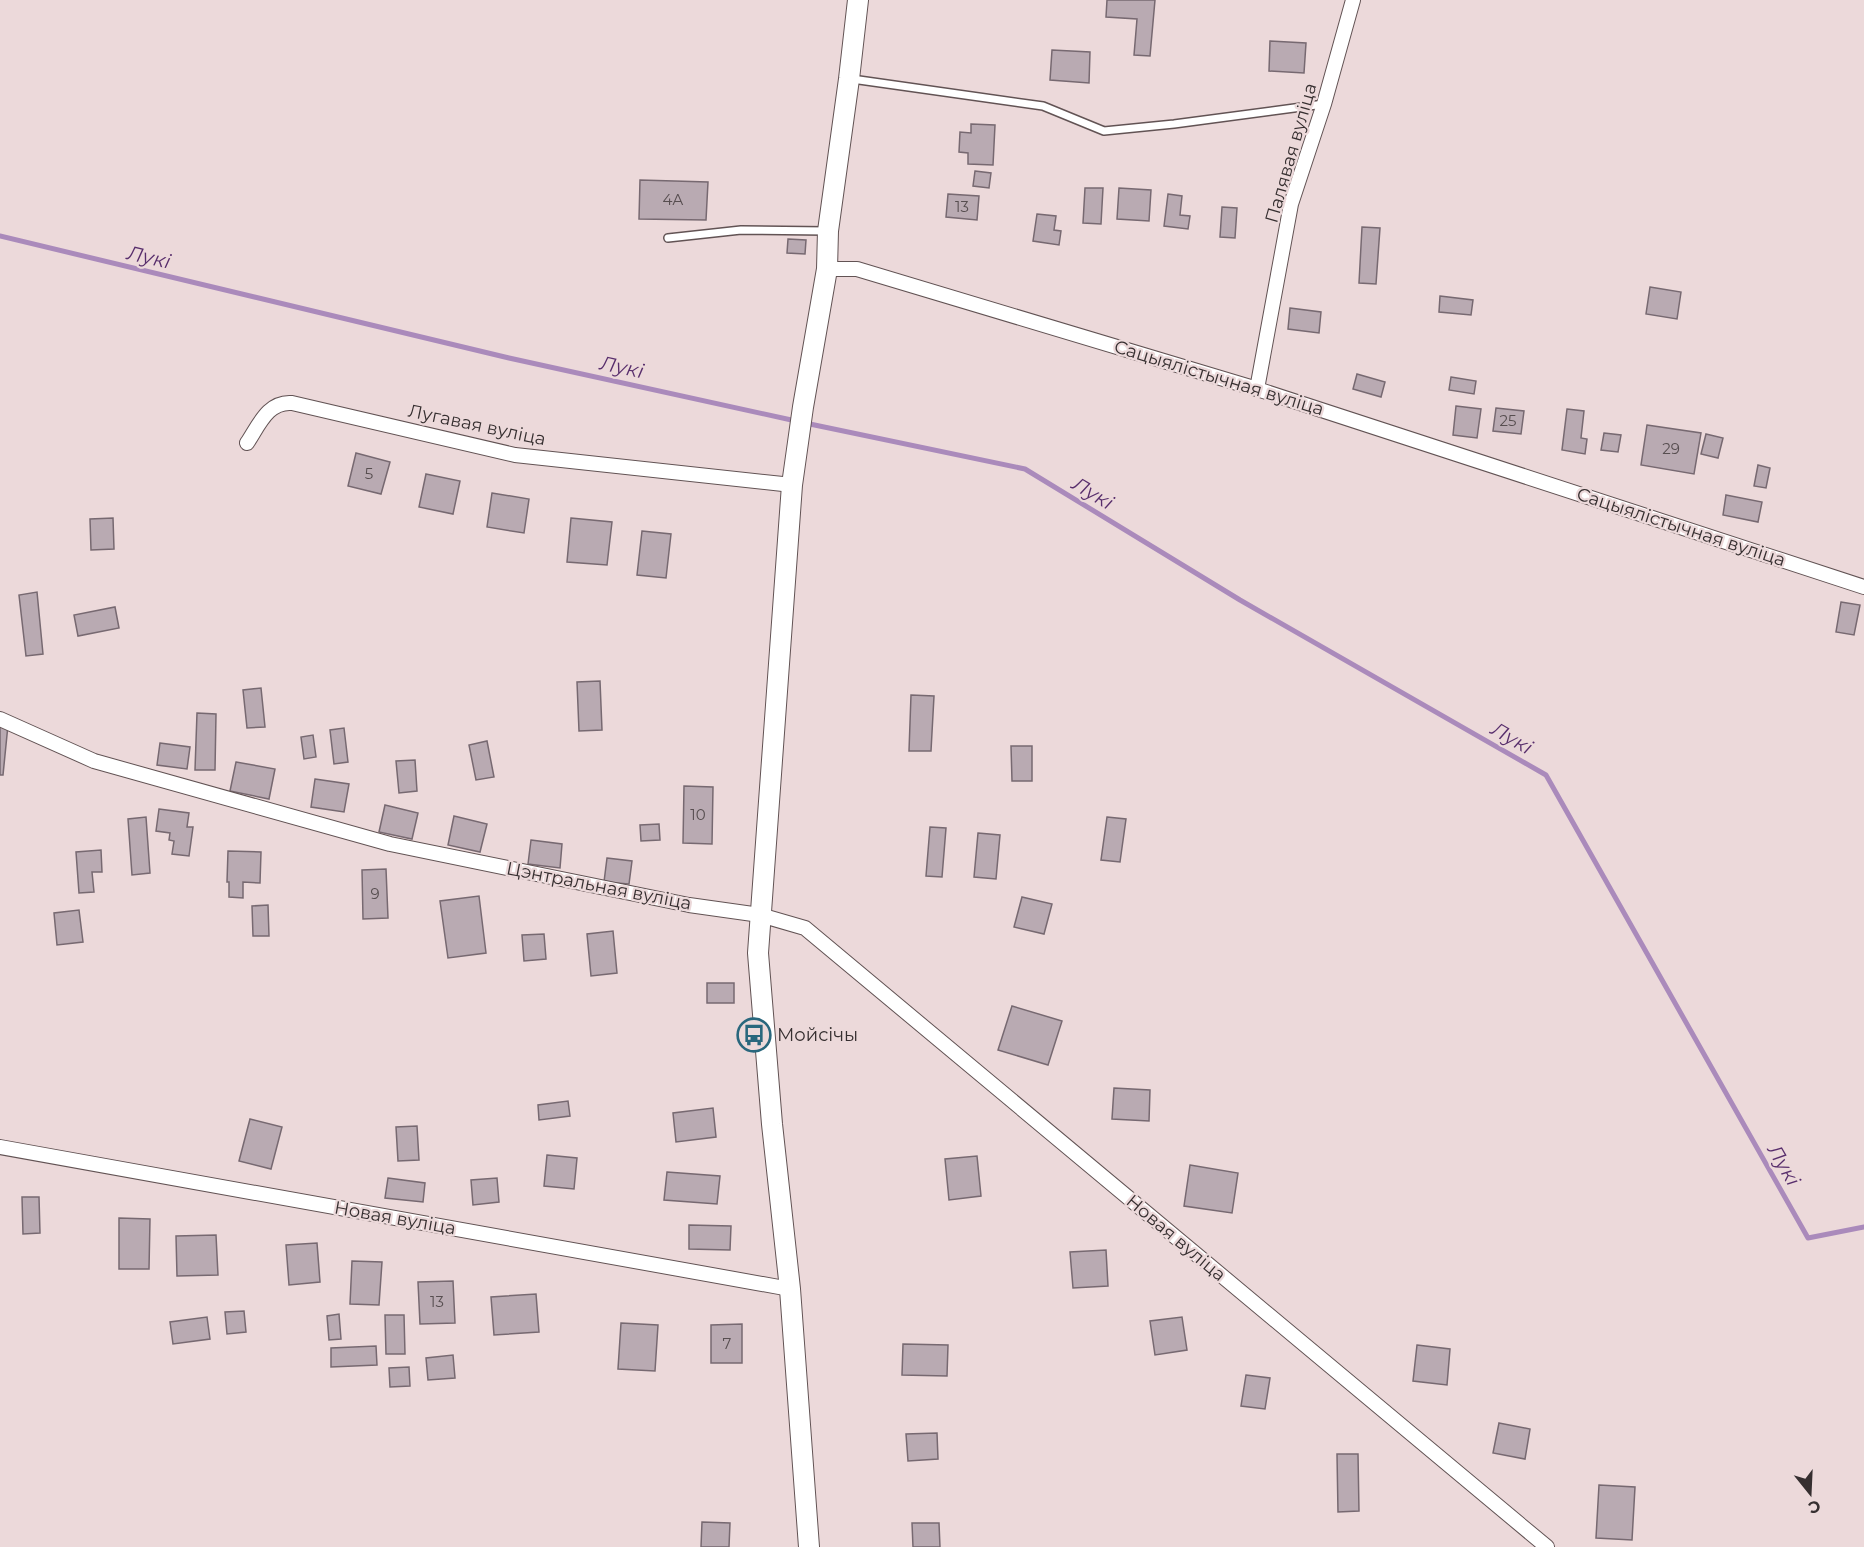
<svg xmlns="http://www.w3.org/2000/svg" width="1864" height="1547" font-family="Montserrat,sans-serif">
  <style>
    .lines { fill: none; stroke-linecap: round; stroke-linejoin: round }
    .stream { stroke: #aa8abb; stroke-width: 5 }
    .building { fill: #b9aab2; stroke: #776971; stroke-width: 1.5 }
    .lane-casing { stroke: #625354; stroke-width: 10 }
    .street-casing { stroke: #625354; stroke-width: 16 }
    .secondary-casing { stroke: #625354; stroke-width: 22 }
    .lane { stroke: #fff; stroke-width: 7 }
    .street { stroke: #fff; stroke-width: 14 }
    .secondary { stroke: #fff; stroke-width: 20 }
    .labels { text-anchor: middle; stroke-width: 4.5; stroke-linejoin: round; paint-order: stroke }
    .number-label { font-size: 15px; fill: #574e50 }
    .street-label { font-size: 18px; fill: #362f30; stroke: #ecd9da }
    .poi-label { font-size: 18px; fill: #362f30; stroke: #ecd9da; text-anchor: start }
    .water-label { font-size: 20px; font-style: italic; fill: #582e6c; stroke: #ecd9da }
  </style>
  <rect width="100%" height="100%" fill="#ecd9da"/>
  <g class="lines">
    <path class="stream" d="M0 236 509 358 796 421
      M805 423 1025 469 1240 600 1546 775 1808 1238 1864 1227"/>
  </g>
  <path class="building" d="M1107 0H1155L1150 56 1134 55 1137 19 1106 17Z
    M1270 41 1306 43 1304 73 1269 71Z
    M1052 50 1090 52 1089 83 1050 80Z
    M971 124 995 125 993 165 968 164V153L959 152 960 132 971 133Z
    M975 171 991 173 989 188 973 186Z
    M640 180 708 182 706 220 639 219Z
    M1085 188H1103L1101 224 1083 223Z
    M1119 188 1151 190 1149 221 1117 219Z
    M948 194 979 196 977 220 946 217Z
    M1168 194 1182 196 1180 215 1190 216 1188 229 1164 226Z
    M1222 207 1237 208 1235 238 1220 237Z
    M1037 214 1056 216 1054 230 1061 231 1059 245 1033 241Z
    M1362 227 1380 228 1376 284 1359 283Z
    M788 239 806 240 805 254 787 253Z
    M1650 287 1681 292 1677 319 1646 314Z
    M1440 296 1473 300 1471 315 1439 312Z
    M1290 308 1321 312 1319 333 1288 329Z
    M1357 374 1385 382 1381 397 1353 389Z
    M1451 377 1476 381 1474 394 1449 390Z
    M1456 406 1481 409 1477 438 1453 435Z
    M1496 408 1524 411 1521 434 1493 431Z
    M1567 409 1584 411 1581 438 1587 439 1585 454 1562 450Z
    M1647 425 1701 433 1694 474 1641 465Z
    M1604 433 1621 435 1618 452 1601 450Z
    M1706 434 1723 438 1718 458 1701 454Z
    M356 453 390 462 381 494 348 486Z
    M1758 465 1770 468 1766 488 1754 486Z
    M426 474 460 481 453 514 419 507Z
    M492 493 529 499 524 533 487 527Z
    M1726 495 1762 502 1758 522 1723 515Z
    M113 518 114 549 91 550 90 519Z
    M571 518 612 522 607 565 567 562Z
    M642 531 671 534 666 578 637 575Z
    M37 592 43 654 26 656 19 595Z
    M1841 602 1860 605 1854 635 1836 632Z
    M115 607 119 628 78 636 74 615Z
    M600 681 602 730 579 731 577 682Z
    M261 688 265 727 247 728 243 690Z
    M911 695 934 696 931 751H909Z
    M197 713 216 714 215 770H195Z
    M0 724 8 725 3 775H0Z
    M344 728 348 762 334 764 330 730Z
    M313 735 316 757 304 759 301 737Z
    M487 741 494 777 476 780 469 745Z
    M160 743 190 747 187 769 157 765Z
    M1011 746H1032V781H1012Z
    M415 760 417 791 399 793 396 761Z
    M236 762 275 769 269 799 230 791Z
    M315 779 349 784 344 812 311 807Z
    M684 786 713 787 712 844 683 843Z
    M385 805 418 813 412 839 379 832Z
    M159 809 189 813 187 827H193L189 856 172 854 174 841 169 840 170 833 156 831Z
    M454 816 487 824 480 852 448 845Z
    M146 817 150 873 132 875 128 819Z
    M1107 817 1126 819 1120 862 1101 860Z
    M659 824 660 840 641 841 640 825Z
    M930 827 946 828 942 877 926 876Z
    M978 833 1000 835 996 879 974 877Z
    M531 840 562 844 560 868 528 864Z
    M101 850 102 872H92L94 892 79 893 76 852Z
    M228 851 261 852 260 883 243 882V898L229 897V882H227Z
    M607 858 632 861 629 884 604 882Z
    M386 869 388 918 363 919 362 870Z
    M479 896 486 953 448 958 440 901Z
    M1022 897 1052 904 1044 934 1014 927Z
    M268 905 269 936H253L252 906Z
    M79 910 83 942 57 945 54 913Z
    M613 931 617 973 591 976 587 934Z
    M544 934 546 959 524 961 522 935Z
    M707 983H734V1003H707Z
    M1012 1006 1062 1021 1048 1065 998 1050Z
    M1114 1088 1150 1090 1149 1121 1112 1119Z
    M568 1101 570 1116 539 1120 538 1105Z
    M713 1108 716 1137 676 1142 673 1113Z
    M250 1119 282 1127 271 1169 239 1161Z
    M417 1126 419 1160 398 1161 396 1127Z
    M547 1155 577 1158 574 1189 544 1186Z
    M977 1156 981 1196 949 1200 945 1159Z
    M1190 1165 1238 1173 1232 1213 1184 1206Z
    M667 1172 720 1176 717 1204 664 1200Z
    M388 1178 425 1183 423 1202 385 1198Z
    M497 1178 499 1202 473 1205 471 1180Z
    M22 1197H39L40 1233 23 1234Z
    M119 1218 150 1219 149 1269H119Z
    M689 1225 731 1226 730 1250 689 1249Z
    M216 1235 218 1275 177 1276 176 1236Z
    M317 1243 320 1282 289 1285 286 1245Z
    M1106 1250 1108 1286 1073 1288 1070 1252Z
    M352 1261 382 1262 379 1305 350 1304Z
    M453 1281 455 1323 420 1324 418 1282Z
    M536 1294 539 1332 494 1335 491 1297Z
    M244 1311 246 1332 227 1334 225 1312Z
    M339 1314 341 1339 329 1340 327 1316Z
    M385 1315H404L405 1354H386Z
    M207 1317 210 1339 173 1344 170 1322Z
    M1182 1317 1187 1350 1155 1355 1150 1321Z
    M621 1323 658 1325 655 1371 618 1369Z
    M742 1324V1363H711V1325Z
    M903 1344 948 1345 947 1376 902 1375Z
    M1417 1345 1450 1349 1447 1385 1413 1381Z
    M376 1346 377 1365 331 1367V1348Z
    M453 1355 455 1378 428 1380 426 1358Z
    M409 1367 410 1386 390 1387 389 1368Z
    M1246 1375 1270 1378 1265 1409 1241 1406Z
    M1499 1423 1530 1429 1525 1459 1493 1453Z
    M937 1433 938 1459 908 1461 906 1434Z
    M1337 1454H1358L1359 1511 1338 1512Z
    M1599 1485 1635 1487 1632 1540 1596 1538Z
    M702 1522 730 1523 729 1547H701Z
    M912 1523H939L940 1547H913Z"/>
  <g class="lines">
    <g class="lane-casing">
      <path id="lane" d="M852 79 1043 106 1104 131 1174 124 1324 104
        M668 238 741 230 827 231"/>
    </g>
    <g class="street-casing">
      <path id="street" d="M827 269H857L1257 389 1864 587
        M1257 389 1291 204 1324 104 1353 0
        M247 443C259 425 268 401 292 403L515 455 792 485
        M0 719 94 761 390 844 689 905 760 915 805 928 1547 1547
        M0 1147 790 1289"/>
    </g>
    <g class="secondary-casing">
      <path id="secondary" d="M809 1547 790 1289 772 1124 758 953 792 485 803 407 827 269 828 231 849 79 858 0"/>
    </g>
    <use href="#lane" class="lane"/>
    <use href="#street" class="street"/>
    <use href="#secondary" class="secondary"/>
  </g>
  <defs>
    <g id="bus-ring" transform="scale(1.725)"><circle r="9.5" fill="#ecd9da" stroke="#29677d" stroke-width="1.5"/><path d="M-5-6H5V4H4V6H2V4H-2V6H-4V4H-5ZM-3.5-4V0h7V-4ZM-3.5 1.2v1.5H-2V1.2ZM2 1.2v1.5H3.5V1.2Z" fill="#29677d"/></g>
  </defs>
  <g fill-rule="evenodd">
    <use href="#bus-ring" x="754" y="1035"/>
  </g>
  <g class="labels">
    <g class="number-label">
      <text x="673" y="205">4А</text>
      <text x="962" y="212">13</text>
      <text x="1508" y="426">25</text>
      <text x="1671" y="454">29</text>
      <text x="369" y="479">5</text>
      <text x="698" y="820">10</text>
      <text x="375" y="899">9</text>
      <text x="437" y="1307">13</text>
      <text x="727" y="1349">7</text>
    </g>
    <g class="street-label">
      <text transform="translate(1291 153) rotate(-74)" y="6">Палявая вуліца</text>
      <text transform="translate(1219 378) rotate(17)" y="6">Сацыялістычная вуліца</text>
      <text transform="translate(477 425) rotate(12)" y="6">Лугавая вуліца</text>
      <text transform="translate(1681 527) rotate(18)" y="6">Сацыялістычная вуліца</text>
      <text transform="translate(599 886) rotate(11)" y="6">Цэнтральная вуліца</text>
      <text transform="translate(395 1218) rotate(10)" y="6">Новая вуліца</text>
      <text transform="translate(1176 1238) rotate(40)" y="6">Новая вуліца</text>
    </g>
    <g class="poi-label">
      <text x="777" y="1041">Мойсічы</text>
    </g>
    <g class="water-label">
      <text transform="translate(149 257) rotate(13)" y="7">Лукі</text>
      <text transform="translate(622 367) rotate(12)" y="7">Лукі</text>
      <text transform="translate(1093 493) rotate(31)" y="7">Лукі</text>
      <text transform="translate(1512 738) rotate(30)" y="7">Лукі</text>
      <text transform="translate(1784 1165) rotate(60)" y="7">Лукі</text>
    </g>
  </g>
  <g transform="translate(1810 1493) rotate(162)" stroke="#ecd9da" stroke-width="4.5" paint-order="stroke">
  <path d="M0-4.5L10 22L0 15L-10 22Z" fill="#362f30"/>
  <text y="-9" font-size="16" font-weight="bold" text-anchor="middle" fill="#362f30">С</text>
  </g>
</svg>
